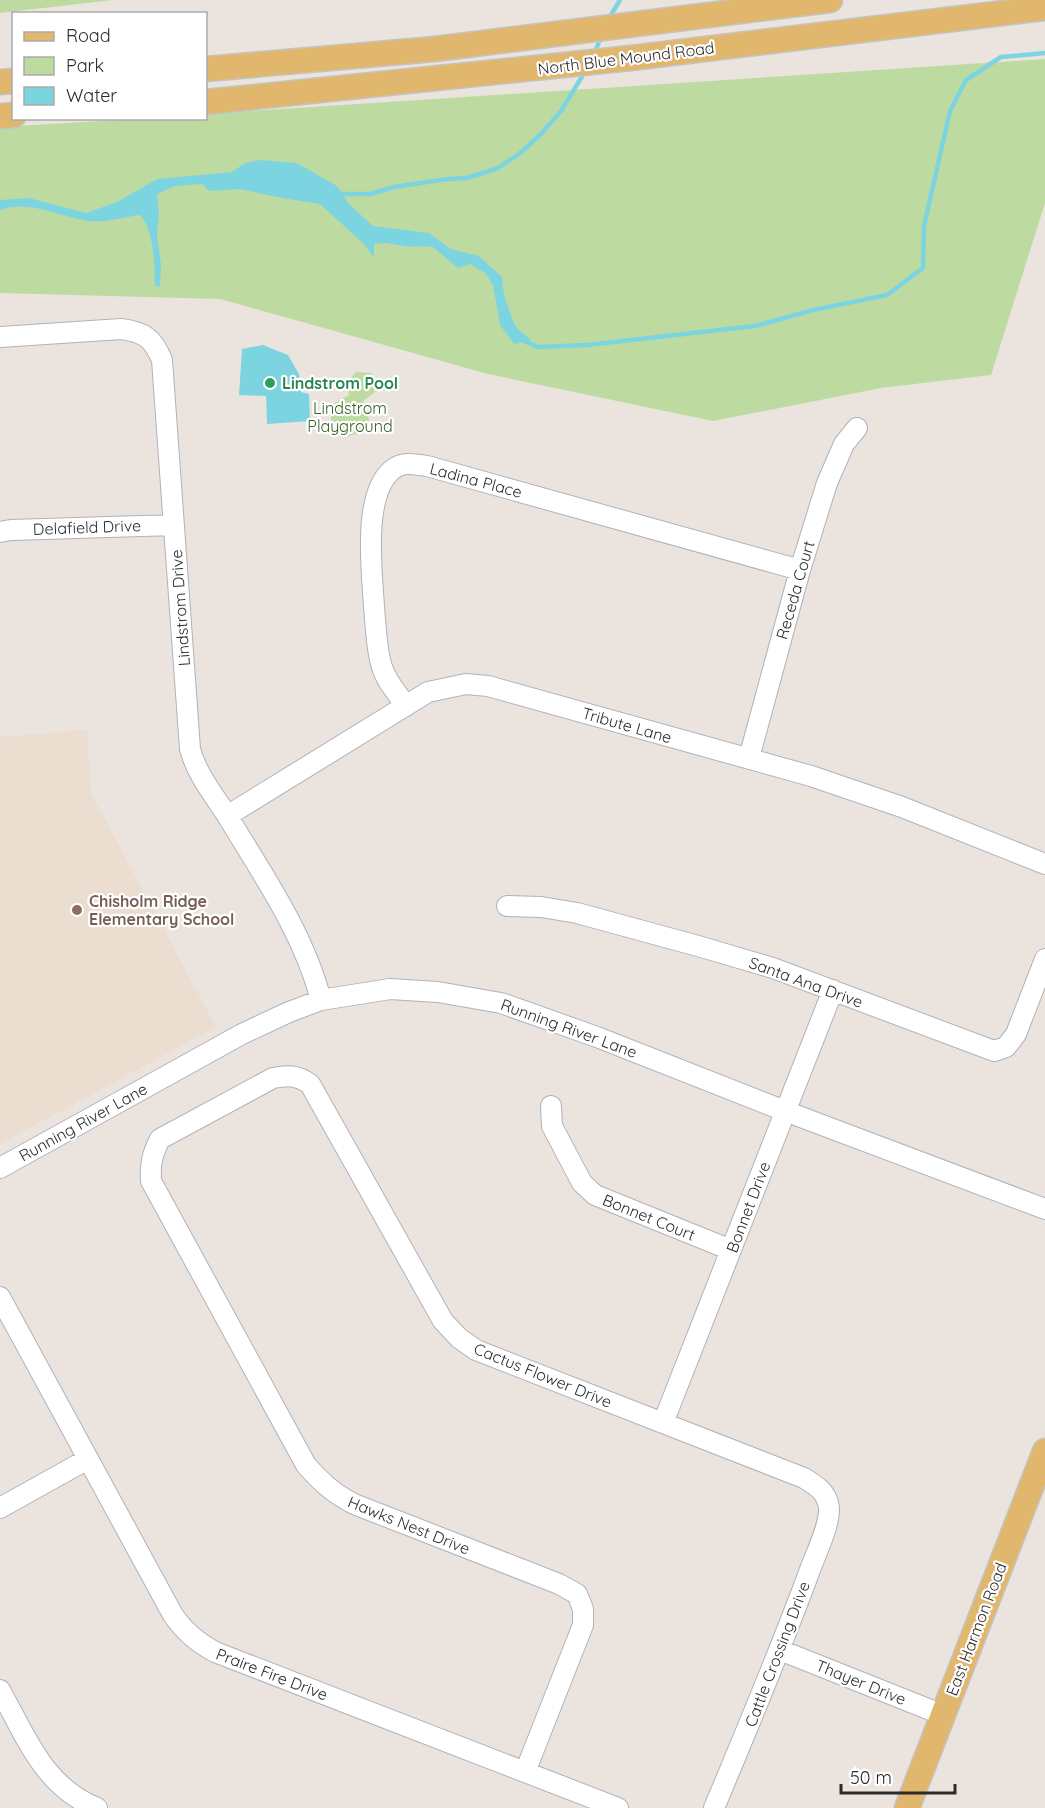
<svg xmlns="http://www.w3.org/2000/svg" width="1045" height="1808" font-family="Quicksand,sans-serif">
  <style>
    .education { fill: #ebded0 }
    .green { fill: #bddba1 }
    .water { fill: #7dd4e1 }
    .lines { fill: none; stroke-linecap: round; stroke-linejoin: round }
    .stream { stroke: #7dd4e1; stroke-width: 4.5 }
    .minor-casing { stroke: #afb2ba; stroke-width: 22 }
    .major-casing { stroke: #c4c4c4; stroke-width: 27 }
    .minor { stroke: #fff; stroke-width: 20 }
    .major { stroke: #e1b76d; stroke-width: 24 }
    .leisure-dot { fill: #2e9e5b; stroke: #fff; stroke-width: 2 }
    .education-dot { fill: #8d6e63; stroke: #fff; stroke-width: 2 }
    .labels { text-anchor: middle; stroke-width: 4.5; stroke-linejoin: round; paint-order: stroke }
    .street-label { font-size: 16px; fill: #2b2b2b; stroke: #fff }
    .leisure-label { font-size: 16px; font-weight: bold; fill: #27864d; stroke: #fff; text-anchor: start }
    .park-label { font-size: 16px; fill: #376022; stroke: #fff }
    .education-label { font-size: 16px; font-weight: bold; fill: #785e54; stroke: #fff; text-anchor: start }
  </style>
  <rect width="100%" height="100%" fill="#ebe4de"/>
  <path class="education" d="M87 730 91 793 216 1027 0 1144V737Z"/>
  <path class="green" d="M0 0H113L0 13Z
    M1045 59V203L991 375 881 388 713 421 488 374 220 299 0 293V127L134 119 206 118V114Z
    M356 372 371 373 377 381 374 393 363 401 369 419 364 432 345 437 331 427V414L335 403 349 395 347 383Z"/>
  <path class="water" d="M259 160 297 163 337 186 349 204 373 226 429 233 451 249 479 256 502 277 504 295 515 326 531 340 514 344 500 325 493 285 485 273 470 264 458 268 433 247 416 246 411 247 386 243 374 244V258L365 245 320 204 276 197 240 189 209 191 202 184 175 186 157 194 159 213 157 235 161 265 160 287 155 286C154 263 155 233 140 215 124 217 104 223 88 221 60 217 28 199 0 210V200L29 198 86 213 117 202 157 179 232 172 245 163Z
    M263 345 288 355 299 374 301 392 309 394 310 421 267 424 266 396 239 395 242 349Z"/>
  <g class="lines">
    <path class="stream" d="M609 18 620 0
      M594 54 601 37
      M337 194H370L394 187 448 179 467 178 498 168 519 154 540 135 561 111 586 70
      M520 339 537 347 587 345 755 326 813 310 887 295 923 268 924 226 950 111 966 80 1001 57 1045 53"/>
    <g class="minor-casing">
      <path id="minor" d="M0 337 121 329C144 332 153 338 162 360L190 749C197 775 214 795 228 817 263 875 304 934 321 1000
        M0 532 11 530 174 525
        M406 706C398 694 386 681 382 667 376 648 376 627 374 607 372 572 362 495 392 470 402 461 415 464 427 466L800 570
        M749 758 800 570 827 483 844 444 857 428
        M227 816 428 692 466 684 488 686 811 776 902 807 1045 864
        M507 906 541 907 577 913 698 946 773 968 994 1051 1006 1047 1016 1034 1045 959
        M551 1106 552 1126 582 1183 595 1195 731 1250
        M0 1168 242 1034 289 1012 321 1000 390 989 438 992 501 1003 597 1037 785 1111 1045 1209
        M0 1297 173 1615C185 1632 197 1642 215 1652L618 1808
        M663 1423 833 990
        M0 1508 88 1459
        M780 1650 943 1715
        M0 1690C26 1737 44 1787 97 1808
        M525 1772 583 1625V1609L577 1594 559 1584 354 1504C333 1493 322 1483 306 1465L151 1181C150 1165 152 1154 160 1139L273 1078C288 1075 297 1075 310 1084L443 1321 459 1338 476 1350 804 1478C817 1486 827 1492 829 1508 830 1527 813 1559 807 1578 778 1655 746 1732 714 1808"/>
    </g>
    <g class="major-casing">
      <path id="major" d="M206 69 435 49 830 0
        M0 82 14 81
        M206 102 631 58 1045 8
        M0 116 14 115
        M907 1808 1045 1451"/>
    </g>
    <use href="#minor" class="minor"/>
    <use href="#major" class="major"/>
  </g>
  <circle class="leisure-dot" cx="270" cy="383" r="6"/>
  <circle class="education-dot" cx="77" cy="910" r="6"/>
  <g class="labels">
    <g class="street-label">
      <text transform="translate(626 58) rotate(-7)" y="6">North Blue Mound Road</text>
      <text transform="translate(476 480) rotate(15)" y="6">Ladina Place</text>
      <text transform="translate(87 527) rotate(-2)" y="6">Delafield Drive</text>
      <text transform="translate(795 590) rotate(-74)" y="6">Receda Court</text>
      <text transform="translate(180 608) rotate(-94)" y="6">Lindstrom Drive</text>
      <text transform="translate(627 725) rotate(16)" y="6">Tribute Lane</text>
      <text transform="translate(806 982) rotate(20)" y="6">Santa Ana Drive</text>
      <text transform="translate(569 1028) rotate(20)" y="6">Running River Lane</text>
      <text transform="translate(83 1122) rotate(-29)" y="6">Running River Lane</text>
      <text transform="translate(748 1207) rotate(-69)" y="6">Bonnet Drive</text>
      <text transform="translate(649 1217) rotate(22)" y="6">Bonnet Court</text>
      <text transform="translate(543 1375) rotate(22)" y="6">Cactus Flower Drive</text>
      <text transform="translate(409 1525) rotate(22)" y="6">Hawks Nest Drive</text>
      <text transform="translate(976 1629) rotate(-69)" y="6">East Harmon Road</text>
      <text transform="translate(777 1654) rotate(-69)" y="6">Cattle Crossing Drive</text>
      <text transform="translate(272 1674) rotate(21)" y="6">Praire Fire Drive</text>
      <text transform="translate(861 1682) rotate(22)" y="6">Thayer Drive</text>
    </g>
    <g class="leisure-label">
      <text x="282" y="389">Lindstrom Pool</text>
    </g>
    <g class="park-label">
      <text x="350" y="414">Lindstrom<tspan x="350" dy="18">Playground</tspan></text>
    </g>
    <g class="education-label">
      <text x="89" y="907">Chisholm Ridge<tspan x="89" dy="18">Elementary School</tspan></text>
    </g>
  </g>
  <rect x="12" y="12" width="195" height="108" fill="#ffffff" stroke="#aaaaaa" stroke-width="1.5"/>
  <rect x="24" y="32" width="30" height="9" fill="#e1b76d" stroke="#aaaaaa" stroke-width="1.5"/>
  <text x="66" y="42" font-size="18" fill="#2b2b2b">Road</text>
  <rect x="24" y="57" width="30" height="18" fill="#bddba1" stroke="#aaaaaa" stroke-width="1.5"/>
  <text x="66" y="72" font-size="18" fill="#2b2b2b">Park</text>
  <rect x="24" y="87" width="30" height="18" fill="#7dd4e1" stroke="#aaaaaa" stroke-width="1.5"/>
  <text x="66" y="102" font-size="18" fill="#2b2b2b">Water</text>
  <path d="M841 1784v9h114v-9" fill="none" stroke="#2b2b2b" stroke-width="3"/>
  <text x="850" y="1784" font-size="18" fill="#2b2b2b" stroke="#ffffff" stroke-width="4.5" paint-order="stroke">50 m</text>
</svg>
